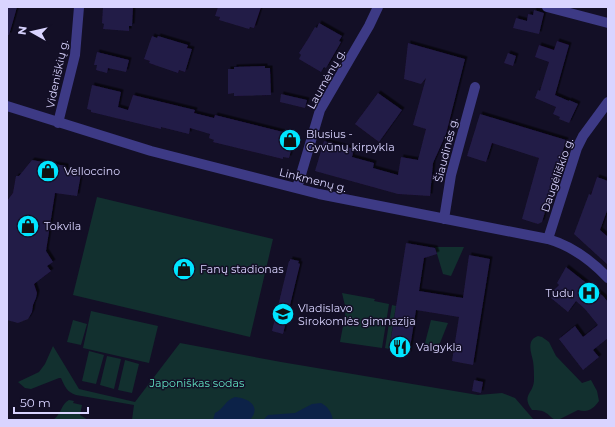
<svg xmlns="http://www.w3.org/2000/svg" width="615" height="427" font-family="Montserrat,sans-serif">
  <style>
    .green { fill: #12302f }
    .water { fill: #0c2248 }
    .building { fill: #241b47; filter: url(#shadow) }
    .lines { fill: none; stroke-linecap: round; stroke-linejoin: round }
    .minor { stroke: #3d3a85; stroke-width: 10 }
    .labels { text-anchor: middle; stroke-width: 3; stroke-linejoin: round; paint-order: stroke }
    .street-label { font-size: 11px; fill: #d9d4ff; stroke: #130f26 }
    .poi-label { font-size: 11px; fill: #d9d4ff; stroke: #130f26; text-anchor: start }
    .park-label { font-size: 11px; fill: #5fe0c0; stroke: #130f26 }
  </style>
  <defs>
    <filter id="shadow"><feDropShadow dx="2.5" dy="-2.5" stdDeviation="0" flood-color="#0009"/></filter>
  </defs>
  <rect width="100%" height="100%" fill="#130f26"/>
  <path class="green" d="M97 197 273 239 250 337 73 295Z
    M435 247H464L451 276 443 274Z
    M342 293 375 299 374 301 389 304 382 348 340 342 346 310Z
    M392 305 396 306 389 349 385 348Z
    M91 311 158 326 149 363 83 348Z
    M73 320 87 324 81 345 67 342Z
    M431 320 448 323 436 353 425 343Z
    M538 336 542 337 549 342 556 356 582 383 591 380 597 391 599 401C593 409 588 413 578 410L558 420C551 419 551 416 546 413 542 410 537 410 532 410 521 395 533 394 534 381 534 374 534 367 533 361 532 355 529 349 531 342 532 339 535 337 538 336Z
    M180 343 281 362 478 395 502 393 515 398 534 420H132L134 405 76 395C67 392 65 387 61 378H59L31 389 25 388 18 382 39 372 45 364 53 346 79 389 135 402Z
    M89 351 104 355 96 384 82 381Z
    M107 356 121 359 114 389 100 385Z
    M125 360 139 364 132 393 118 390Z
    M69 400 74 401 73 403 82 405 80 415 88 420H53C61 415 61 404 69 400Z"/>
  <path class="water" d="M235 397C248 398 262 406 250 420H213L215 413C224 409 225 400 235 397Z
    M321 403C328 407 331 411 333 420H263L268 415 295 413 312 404Z"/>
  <path class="building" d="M7 7H17L9 35H7Z
    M103 7H133L132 26H129V31L103 29 104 24 102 23Z
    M218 7H261L254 28 250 27 249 29 219 20 220 17 215 16Z
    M534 10 544 13 539 34 513 28 516 18 527 21 528 14 533 15Z
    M319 23 342 36 339 41 341 42 326 68 324 67 321 72 299 59 301 55 299 53 308 39 315 27 317 28Z
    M152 36 157 38 158 36 188 45 187 48 192 49 185 72 179 70 178 73 149 63 150 61 144 59Z
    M557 41 569 45 555 95 569 101V100L578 104 569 123 559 119 560 117 553 114 556 107 535 98 538 90 540 91 549 62 535 57 539 45 554 50Z
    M408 43 465 59 446 134 433 163 430 196 398 194 315 171 324 141 354 149 352 157 374 163 373 168 398 175 401 157 418 160 426 129 413 125 426 78 421 84 404 79Z
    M97 52 129 60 126 72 108 68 107 73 96 70 97 65H94Z
    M508 53 516 56 513 66 504 63Z
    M265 66V68H270L271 95 234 96V93L228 94V69H234V67Z
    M92 85 121 92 118 107 128 110 133 95 195 110 194 113 214 118 215 115 295 135 289 158 283 157V159L213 142 214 140 209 138 210 134 190 128 189 134 161 127V129L91 112V110L87 109Z
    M378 93 402 110 379 142 355 124Z
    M281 94 307 100 305 108 280 102Z
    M480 114 566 140 542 222 538 224 522 219 539 158 492 143 486 162 467 156Z
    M32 160 66 166V171L81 174 77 196 55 193 46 251 53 262 47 266 51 271 34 284 37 293 36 298 33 305 32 312 28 319 18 323 7 320V201L13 193 16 176H19Z
    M597 177 608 181V208L600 230 608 237V265L574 234 589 194 591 195Z
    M406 243 435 248 437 254 424 258 419 291 463 298 469 255 490 259 473 365 452 361 459 317 416 310 409 354 389 351Z
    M290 259 299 261 298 263 300 264 283 334 272 331 289 261H290Z
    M566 267 603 296 608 302V338L593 350 599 357 583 370 559 339 575 326 583 337 598 325 585 309 576 301 568 312 551 298 556 292 554 290 559 285 557 283Z
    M474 380 483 382 481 393 472 391Z"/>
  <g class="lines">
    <path class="minor" d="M547 7 608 23
      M7 106 151 151 319 194 548 239C572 246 591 260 608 278
      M58 123 75 55 79 7
      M297 188 320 110 369 26 378 7
      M444 219 451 175 475 87
      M548 239 577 148 583 136 608 102"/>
  </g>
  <defs>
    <g id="shop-disc" transform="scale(1.15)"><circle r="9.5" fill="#00e5ff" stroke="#130f26"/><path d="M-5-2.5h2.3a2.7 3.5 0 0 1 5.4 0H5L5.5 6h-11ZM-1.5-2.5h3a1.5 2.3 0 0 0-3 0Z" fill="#111"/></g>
    <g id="hospital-disc" transform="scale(1.15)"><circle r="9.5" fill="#00e5ff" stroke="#130f26"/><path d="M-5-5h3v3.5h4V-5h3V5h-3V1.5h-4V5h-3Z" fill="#111"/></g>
    <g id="school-disc" transform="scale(1.15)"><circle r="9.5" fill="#00e5ff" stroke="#130f26"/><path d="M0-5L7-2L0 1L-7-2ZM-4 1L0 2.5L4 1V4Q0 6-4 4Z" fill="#111"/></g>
    <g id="restaurant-disc" transform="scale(1.15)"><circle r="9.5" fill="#00e5ff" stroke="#130f26"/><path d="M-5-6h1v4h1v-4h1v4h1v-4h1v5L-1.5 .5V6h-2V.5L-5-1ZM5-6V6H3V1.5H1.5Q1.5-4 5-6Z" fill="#111"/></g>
  </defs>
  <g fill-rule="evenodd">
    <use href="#shop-disc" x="290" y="140"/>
    <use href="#shop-disc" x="48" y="171"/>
    <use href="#shop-disc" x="28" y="226"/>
    <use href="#shop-disc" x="184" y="269"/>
    <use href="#hospital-disc" x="589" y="293"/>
    <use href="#school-disc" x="283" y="314"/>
    <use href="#restaurant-disc" x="400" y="347"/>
  </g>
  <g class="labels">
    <g class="street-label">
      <text transform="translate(57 74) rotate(-78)" y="4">Videniškių g.</text>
      <text transform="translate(326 79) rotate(-61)" y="4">Laumėnų g.</text>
      <text transform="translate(446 150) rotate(-76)" y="4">Šiaudinės g.</text>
      <text transform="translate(557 175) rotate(-71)" y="4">Daugėliškio g.</text>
      <text transform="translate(313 180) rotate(14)" y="4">Linkmenų g.</text>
    </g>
    <g class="poi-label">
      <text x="306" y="138">Blusius -<tspan x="306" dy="13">Gyvūnų kirpykla</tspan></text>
      <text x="64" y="175">Velloccino</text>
      <text x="44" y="230">Tokvila</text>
      <text x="200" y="273">Fanų stadionas</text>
      <text x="574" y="297" text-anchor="end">Tudu</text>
      <text x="298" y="312">Vladislavo<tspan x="298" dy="13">Sirokomlės gimnazija</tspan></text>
      <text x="416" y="351">Valgykla</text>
    </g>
    <g class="park-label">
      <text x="197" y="387">Japoniškas sodas</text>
    </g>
  </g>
  <rect width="615" height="427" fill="none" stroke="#d9d4ff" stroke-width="16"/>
  <g transform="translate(32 32) rotate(278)" stroke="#130f26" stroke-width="3" paint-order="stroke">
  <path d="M0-3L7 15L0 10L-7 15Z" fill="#d9d4ff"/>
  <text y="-6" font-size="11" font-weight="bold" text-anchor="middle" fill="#d9d4ff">N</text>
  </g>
  <path d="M14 407v6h74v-6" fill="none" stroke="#d9d4ff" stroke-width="2"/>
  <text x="20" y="407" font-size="12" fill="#d9d4ff" stroke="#130f26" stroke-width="3" paint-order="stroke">50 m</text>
</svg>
